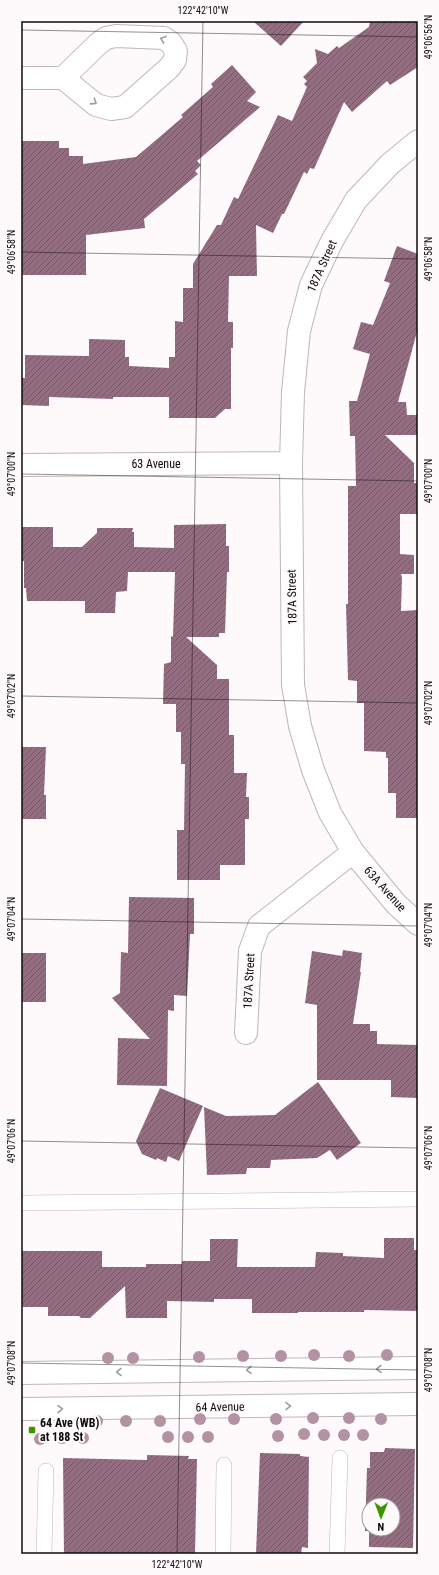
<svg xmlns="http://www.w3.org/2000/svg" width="439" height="1575" font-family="'Roboto Condensed',sans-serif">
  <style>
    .building { fill: url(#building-hatch); fill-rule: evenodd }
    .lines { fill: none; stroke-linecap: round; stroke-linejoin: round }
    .lane-casing { stroke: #bfb6ba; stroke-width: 16 }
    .street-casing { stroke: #bfb6ba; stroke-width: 24 }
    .secondary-casing { stroke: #bfb6ba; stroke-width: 24 }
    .lane { stroke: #fff; stroke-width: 15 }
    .street { stroke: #fff; stroke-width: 22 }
    .secondary { stroke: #fff; stroke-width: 22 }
    .tree { fill: #b392a4 }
    .oneway { stroke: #9e9d9e }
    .ticks { fill: none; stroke: #0d0b0c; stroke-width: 1; stroke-opacity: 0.45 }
    .poi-dot { fill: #3f9400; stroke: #fef9fb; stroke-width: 1.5 }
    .labels { text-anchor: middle; stroke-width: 4; stroke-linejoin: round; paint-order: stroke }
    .street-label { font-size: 12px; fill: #0d0b0c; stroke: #fef9fb }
    .poi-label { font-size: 12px; font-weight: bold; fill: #0d0b0c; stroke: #fef9fb; text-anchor: start }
    .neatline { fill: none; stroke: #0d0b0c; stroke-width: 1.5 }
    .ticks-label { font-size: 10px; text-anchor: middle; fill: #0d0b0c }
  </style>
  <defs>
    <pattern id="building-hatch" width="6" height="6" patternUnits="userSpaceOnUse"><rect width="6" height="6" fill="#936d80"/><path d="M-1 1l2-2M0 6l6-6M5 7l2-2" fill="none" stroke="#765867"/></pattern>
  </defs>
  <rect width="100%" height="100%" fill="#fef9fb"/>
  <path class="building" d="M253 21H304L281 46Z
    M370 21H418V67L390 85 387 81 352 112 344 102 314 169 310 168 307 174 304 172 284 214H282L273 233 256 225 257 276H229L228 322H233V348H231V409H225L215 418H169V397H113V399L49 397V406L21 405 22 378H25V355L89 356V339L125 340V357H129V366L169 368V357H175V321L183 322V288H193V264L217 225H221L234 197 238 199 278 115 292 121 307 87 304 84 307 81 303 77 317 63 315 49 328 54 337 46 339 48 369 27Z
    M232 65 256 92 247 101 260 107 197 161 201 165 195 171 198 174 144 219 145 228 86 235V275H21V141H59V148H69V156H83V164L136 157 183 117 181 115 213 87 211 84Z
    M397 246 418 254V328L398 402H406L407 415H418V435H385L414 463V483H417V514H400V554L414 555V574H401L402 578 401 611 418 610V818H396V793H388V758H386V752L364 751V703H357V681L348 680 346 604H348V486H356L355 436H350L349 401H357L370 354 353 349 361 322 373 325 390 283 384 281Z
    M226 524V546H229V572H227L225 633H219V637H186L217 665V679H229V735H234V773H247L246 797H249V819H245V865H220V880H177V830H184L185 764H181V732H176V704H163L164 664 171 662V636L173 637 175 572H128L127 591 116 592 115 613H85V601H27L26 588H24V561H21V527H53V547H82L97 533V528H133L132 532H134V547L174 548V525Z
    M21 747H46L44 795H46V819H21Z
    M129 897 194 898V934H190L187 996 174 995V1011L168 1010 167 1086 117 1085 118 1038 150 1039 112 998 120 993 121 952 128 953Z
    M343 950 362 953 360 972H361L353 1024H370V1031H377V1044L418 1045V1098L391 1097V1080H317V1005L305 1003 312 951 342 956Z
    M21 953H46V1002H21Z
    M318 1082 361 1143 337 1160 330 1150 317 1158 271 1160 270 1168H247L246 1174 207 1175 204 1107 226 1116 275 1115Z
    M160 1088 203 1106 179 1161 168 1156 166 1162 157 1158 156 1160 142 1154 136 1141Z
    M384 1238H414V1250H418V1311L364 1310V1312H298V1313H252V1299H214V1302L167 1301V1318H126L125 1286 90 1318H81L79 1316H48V1307H21V1251H102V1267H146V1264H182V1261H210V1239H238L237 1267H315L316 1252 343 1253V1256L384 1258Z
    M385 1448 415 1449 413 1548 369 1547V1531H365L367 1468H370V1452H384ZM369 1505H393V1529H369Z
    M260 1453 300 1454V1456L309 1457 308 1548 302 1547 301 1554H256Z
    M147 1455 189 1456 188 1459H197L195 1554H64L63 1458 147 1460Z"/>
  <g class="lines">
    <g class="lane-casing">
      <path id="lane" d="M21 1203 418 1199
        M44 1554 46 1471
        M223 1554 224 1465
        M337 1554 340 1458"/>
    </g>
    <g class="street-casing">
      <path id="street" d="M21 78H63L96 105 111 109 125 107 169 68 175 60 176 51 171 43 164 38 116 36 106 38 98 44 63 78
        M418 141 390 164 356 200 332 241 311 285 299 331 293 392 291 463 293 685 300 726 313 770 330 813 353 852 396 904 418 924
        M21 465 291 463
        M246 1033 250 951 259 926 353 852"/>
    </g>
    <g class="secondary-casing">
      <path id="secondary" d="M21 1373 418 1368
        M21 1409 418 1404"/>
    </g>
    <use href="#lane" class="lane"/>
    <use href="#street" class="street"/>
    <use href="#secondary" class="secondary"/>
  </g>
  <g class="tree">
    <circle cx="314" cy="1355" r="6"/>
    <circle cx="387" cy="1355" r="6"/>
    <circle cx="243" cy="1356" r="6"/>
    <circle cx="281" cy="1356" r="6"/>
    <circle cx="349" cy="1356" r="6"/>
    <circle cx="199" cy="1357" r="6"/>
    <circle cx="108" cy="1358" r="6"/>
    <circle cx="133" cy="1358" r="6"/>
    <circle cx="313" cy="1418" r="6"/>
    <circle cx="349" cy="1418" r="6"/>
    <circle cx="200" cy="1419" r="6"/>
    <circle cx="234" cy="1419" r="6"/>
    <circle cx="276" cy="1419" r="6"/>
    <circle cx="381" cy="1419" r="6"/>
    <circle cx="97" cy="1421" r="6"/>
    <circle cx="126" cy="1421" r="6"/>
    <circle cx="160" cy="1421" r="6"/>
    <circle cx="304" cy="1434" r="6"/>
    <circle cx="324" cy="1435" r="6"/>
    <circle cx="344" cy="1435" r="6"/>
    <circle cx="363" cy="1435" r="6"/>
    <circle cx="278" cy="1436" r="6"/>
    <circle cx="168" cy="1437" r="6"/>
    <circle cx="188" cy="1437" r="6"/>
    <circle cx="208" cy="1437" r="6"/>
    <circle cx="62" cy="1438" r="6"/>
    <circle cx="83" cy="1438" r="6"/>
    <circle cx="40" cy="1439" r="6"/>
  </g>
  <defs><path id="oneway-chevron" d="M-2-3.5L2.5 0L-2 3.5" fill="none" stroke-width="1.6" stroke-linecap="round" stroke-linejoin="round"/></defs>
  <g class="oneway">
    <use href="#oneway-chevron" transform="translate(163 39) rotate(-160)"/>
    <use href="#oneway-chevron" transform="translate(94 102) rotate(33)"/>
    <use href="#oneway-chevron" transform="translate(379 1369) rotate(179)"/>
    <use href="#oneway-chevron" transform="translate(249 1370) rotate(179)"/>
    <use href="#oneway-chevron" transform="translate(119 1372) rotate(179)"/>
    <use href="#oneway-chevron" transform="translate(288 1406) rotate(-1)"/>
    <use href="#oneway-chevron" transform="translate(60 1409) rotate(-1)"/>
  </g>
  <path class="ticks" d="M21 30 418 37M21 252 418 259M21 474 418 481M21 696 418 703M21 919 418 926M21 1141 418 1148M21 1363 418 1370M177 1554 203 21"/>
  <rect class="poi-dot" x="28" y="1426" width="8" height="8" rx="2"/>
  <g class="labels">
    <g class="street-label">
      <text transform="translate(322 266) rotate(-66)" y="4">187A Street</text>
      <text x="156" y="468">63 Avenue</text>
      <text transform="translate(292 597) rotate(-91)" y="4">187A Street</text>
      <text transform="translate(385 889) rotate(48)" y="4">63A Avenue</text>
      <text transform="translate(249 981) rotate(-87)" y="4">187A Street</text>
      <text transform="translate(220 1407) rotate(-1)" y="4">64 Avenue</text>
    </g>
    <g class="poi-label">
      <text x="40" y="1427">64 Ave (WB)<tspan x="40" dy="14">at 188 St</tspan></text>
    </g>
  </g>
  <rect width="439" height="1575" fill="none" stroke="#fef9fb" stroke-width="44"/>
  <g transform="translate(381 1517) rotate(181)"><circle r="19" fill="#fef9fb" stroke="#9e9a9b"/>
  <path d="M0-3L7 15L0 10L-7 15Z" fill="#3f9400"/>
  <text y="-6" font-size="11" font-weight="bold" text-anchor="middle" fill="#0d0b0c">N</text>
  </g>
  <rect x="22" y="22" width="395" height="1531" class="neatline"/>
  <g class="ticks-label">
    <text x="203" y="14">122°42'10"W</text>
    <text transform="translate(428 37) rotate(-90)" y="4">49°06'56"N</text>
    <text transform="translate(11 252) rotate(-90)" y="4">49°06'58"N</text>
    <text transform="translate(428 259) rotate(-90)" y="4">49°06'58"N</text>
    <text transform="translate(11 474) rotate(-90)" y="4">49°07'00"N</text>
    <text transform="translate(428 481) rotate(-90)" y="4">49°07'00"N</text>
    <text transform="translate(11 696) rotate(-90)" y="4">49°07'02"N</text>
    <text transform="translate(428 703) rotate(-90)" y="4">49°07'02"N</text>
    <text transform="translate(11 919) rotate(-90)" y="4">49°07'04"N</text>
    <text transform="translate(428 925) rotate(-90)" y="4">49°07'04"N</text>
    <text transform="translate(11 1141) rotate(-90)" y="4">49°07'06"N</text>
    <text transform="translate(428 1148) rotate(-90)" y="4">49°07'06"N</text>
    <text transform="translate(11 1363) rotate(-90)" y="4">49°07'08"N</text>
    <text transform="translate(428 1370) rotate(-90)" y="4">49°07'08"N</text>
    <text x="177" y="1568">122°42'10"W</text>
  </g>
</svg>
